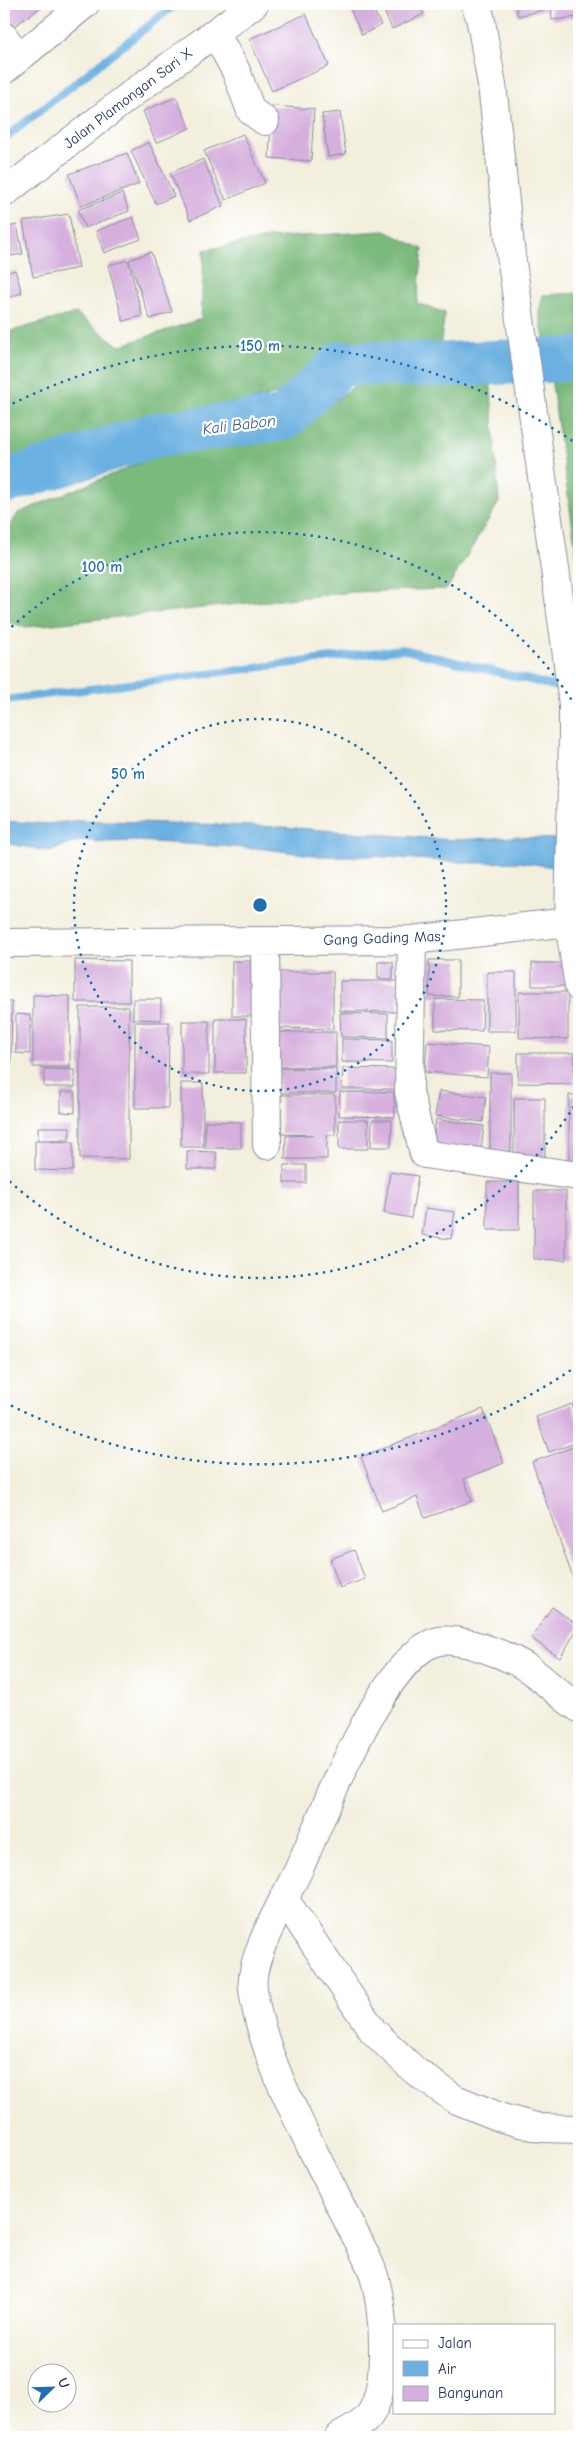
<svg xmlns="http://www.w3.org/2000/svg" width="583" height="2441" font-family="'Comic Neue',sans-serif">
  <style>
    .forest { fill: #7aba7c; stroke: #4a746d }
    .water { fill: #6bb0e1; stroke: #4370a0 }
    .lines { fill: none; stroke-linecap: round; stroke-linejoin: round }
    .stream { stroke: #6bb0e1; stroke-width: 8 }
    .river { stroke: #6bb0e1; stroke-width: 45 }
    .building { fill: #d5afdd }
    .minor-casing { stroke: #878f9e; stroke-width: 30 }
    .major-casing { stroke: #878f9e; stroke-width: 30 }
    .minor { stroke: #fff; stroke-width: 28 }
    .major { stroke: #fff; stroke-width: 28 }
    .ring { fill: none; stroke: #1f6fb2; stroke-width: 2.5; stroke-dasharray: 2.5 5 }
    .labels { text-anchor: middle; stroke-width: 4.5; stroke-linejoin: round; paint-order: stroke }
    .street-label { font-size: 15px; fill: #1b2f5e; stroke: #fff }
    .water-label { font-size: 16px; font-style: italic; fill: #375c8c; stroke: #fff }
    .centre { fill: #1f6fb2; stroke: #fff; stroke-width: 2.5 }
    .ring-label { font-size: 15px; text-anchor: middle; font-weight: bold; fill: #1f6fb2; stroke: #fff; stroke-width: 4.5; stroke-linejoin: round; paint-order: stroke }
  </style>
  <rect width="100%" height="100%" fill="#fff"/>
  <filter id="ink" filterUnits="userSpaceOnUse"><feTurbulence type="fractalNoise" baseFrequency=".02" numOctaves="2"/><feDisplacementMap in="SourceGraphic" scale="10" xChannelSelector="R" yChannelSelector="G"/><feConvolveMatrix kernelMatrix="1 2 1 2 8 2 1 2 1" color-interpolation-filters="sRGB"/></filter>
  <filter id="wash" filterUnits="userSpaceOnUse"><feTurbulence type="fractalNoise" baseFrequency=".0096" numOctaves="4" result="noise"/><feDisplacementMap in="SourceGraphic" scale="20" xChannelSelector="R" yChannelSelector="G"/><feGaussianBlur stdDeviation="1.12" result="paint"/><feColorMatrix in="noise" values="0 0 0 0 0 0 0 0 0 0 0 0 0 0 0 0 0 1.4 0 .05"/><feComposite in="paint" operator="in"/></filter>
  <g filter="url(#wash)">
    <rect width="100%" height="100%" fill="#f3efdd"/>
    <path class="forest" d="M385 231 423 249 417 303 445 313 440 347 334 350 300 388 186 416 152 422 30 469 4 460V333L76 313 119 346 201 319 204 250 268 238Z
      M579 293V571L551 378 539 311 543 295Z
      M490 376 499 502 447 589 352 592 25 627 4 621V536L18 513 159 455 285 438 358 383Z"/>
    <path class="water" d="M79 820 283 827 453 840 517 837 555 839 554 867 520 862 473 863 373 856H320L265 849 139 841 101 842 82 840 49 851 4 843V821L48 824Z"/>
    <g class="lines">
      <path class="stream" d="M4 139 176 4
        M4 700 402 649 566 689"/>
      <path class="river" d="M4 482 154 435 284 418 342 363 438 365 579 359"/>
    </g>
    <g id="blocks">
      <path class="building" d="M4 4H45L8 31 4 25Z
        M355 4H371L381 25 362 35 349 7Z
        M394 4H419L424 14 392 29 383 9Z
        M515 4H547L548 9 518 16Z
        M551 4H579V17L552 20Z
        M306 14 329 66 272 91 249 39Z
        M176 97 190 128 156 143 143 111Z
        M272 106 314 109 311 161 269 158Z
        M340 112 346 154 328 157 322 114Z
        M243 134 265 183 226 200 204 151Z
        M149 142 174 196 156 204 131 151Z
        M127 153 139 184 81 206 69 174Z
        M203 159 223 206 190 220 170 173Z
        M122 193 129 211 85 228 78 210Z
        M69 214 79 268 33 277 23 221Z
        M133 217 141 239 104 253 96 231Z
        M17 225 23 254 6 257 4 228Z
        M151 252 172 312 150 319 129 260Z
        M128 260 142 316 123 321 108 265Z
        M15 270 22 293 4 299V274Z
        M75 960 129 961V1002H75Z
        M429 960H458V997L429 996Z
        M232 961H260V1016H232Z
        M378 962H393V979H378Z
        M532 963H565V986H532Z
        M274 972H333V1029L274 1028Z
        M487 972H516V1031H487Z
        M340 981H398V1012L340 1011Z
        M519 992H568V1039L519 1038Z
        M33 995 70 996V1068L33 1067Z
        M133 999H161V1020L133 1019Z
        M435 999 483 1000 482 1031 435 1030Z
        M4 1002H12L11 1064H4Z
        M80 1007H129V1159L80 1158Z
        M340 1013 388 1014V1038L341 1037Z
        M16 1014 30 1015V1054L16 1053Z
        M215 1019H246V1073H215Z
        M182 1021H209V1074H182Z
        M135 1022H169L168 1108H135Z
        M273 1032H336V1067H273Z
        M342 1039 392 1040V1063L342 1062Z
        M427 1042 489 1047 487 1077 425 1072Z
        M518 1053H575L574 1084 518 1083Z
        M279 1068 336 1069V1093H279Z
        M343 1068 396 1069V1089H342Z
        M44 1069 75 1070V1087H44Z
        M490 1073H511V1151H490Z
        M181 1083H203V1147H181Z
        M439 1091 486 1097 483 1122 435 1116Z
        M61 1092H75V1113L61 1112Z
        M340 1092H394L395 1117 339 1116Z
        M281 1095H335V1135H327V1159H285L286 1136 314 1135 281 1134Z
        M569 1095H579V1172H569Z
        M514 1098H545V1167L514 1166Z
        M436 1119 484 1126 481 1150 433 1144Z
        M339 1120H368V1149H339Z
        M372 1120H392L391 1147H371Z
        M205 1121 241 1122V1148H205Z
        M38 1127H70L69 1140H38Z
        M35 1141 73 1142V1171L35 1170Z
        M187 1151 216 1152V1169H187Z
        M284 1165H306V1183H284Z
        M390 1172 418 1176 411 1218 384 1213Z
        M487 1182H519V1230H487Z
        M534 1191H566V1260L534 1259Z
        M426 1208 455 1212 451 1239 422 1235Z
        M572 1404 579 1424V1442L549 1452 536 1417Z
        M483 1409 504 1463 464 1479 472 1501 425 1518 417 1497 382 1511 361 1457Z
        M579 1445V1595L532 1462Z
        M354 1550 365 1579 340 1588 330 1559Z
        M552 1607 579 1626 560 1658 531 1638Z"/>
    </g>
  </g>
  <g filter="url(#ink)">
    <use href="#blocks" fill-opacity="0" stroke="#878f9e" stroke-width="1"/>
    <g class="lines">
      <g class="minor-casing">
        <path id="minor" d="M215 33 236 71 251 111 265 121
          M4 37 18 57
          M4 70 85 4
          M4 193 137 90 254 4
          M579 922H569L579 987
          M412 940 409 1092 424 1154 579 1176
          M265 941 267 1145
          M4 943 412 940 569 922 573 737
          M285 1900 373 2031 415 2071 455 2099 502 2118 540 2128 579 2129
          M339 2437C349 2431 361 2426 369 2416 390 2388 384 2308 374 2276 368 2257 356 2237 347 2219 315 2151 262 2062 253 1989 248 1956 289 1893 302 1862 324 1813 384 1652 439 1641 449 1639 461 1642 470 1644 491 1650 511 1657 529 1669 546 1681 561 1697 579 1708"/>
      </g>
      <g class="major-casing">
        <path id="major" d="M475 4 480 16 492 85 511 255 566 648 573 705V737H579"/>
      </g>
      <use href="#minor" class="minor"/>
      <use href="#major" class="major"/>
    </g>
  </g>
  <g class="ring">
    <circle cx="260" cy="905" r="186"/>
    <path d="M578 1100A373 373 0 0 1 6 1178M6 632A373 373 0 0 1 578 710"/>
    <path d="M577 1366A559 559 0 0 1 6 1403M6 407A559 559 0 0 1 577 444"/>
  </g>
  <g class="labels">
    <g class="street-label">
      <text transform="translate(128 98) rotate(-37)" y="5">Jalan Plamongan Sari X</text>
      <text transform="translate(382 938) rotate(-2)" y="5">Gang Gading Mas</text>
    </g>
    <g class="water-label">
      <text transform="translate(239 424) rotate(-7)" y="6">Kali Babon</text>
    </g>
  </g>
  <circle cx="260" cy="905" r="8" class="centre"/>
  <g class="ring-label">
    <text x="260" y="351">150 m</text>
    <text x="102" y="572">100 m</text>
    <text x="128" y="779">50 m</text>
  </g>
  <rect width="583" height="2441" fill="none" stroke="#fff" stroke-width="20"/>
  <rect x="393" y="2324" width="162" height="90" fill="#ffffff" stroke="#a4acbf"/>
  <rect x="403" y="2340" width="25" height="8" fill="#ffffff" stroke="#a4acbf"/>
  <text x="438" y="2348" font-size="15" fill="#1b2f5e">Jalan</text>
  <rect x="403" y="2361" width="25" height="15" fill="#6bb0e1" stroke="#a4acbf"/>
  <text x="438" y="2374" font-size="15" fill="#1b2f5e">Air</text>
  <rect x="403" y="2386" width="25" height="15" fill="#d5afdd" stroke="#a4acbf"/>
  <text x="438" y="2398" font-size="15" fill="#1b2f5e">Bangunan</text>
  <g transform="translate(52 2388) rotate(67)"><circle r="24" fill="#ffffff" stroke="#a4acbf"/>
  <path d="M0-4L9 19L0 12L-9 19Z" fill="#1f6fb2"/>
  <text y="-8" font-size="14" font-weight="bold" text-anchor="middle" fill="#1b2f5e">U</text>
  </g>
</svg>
